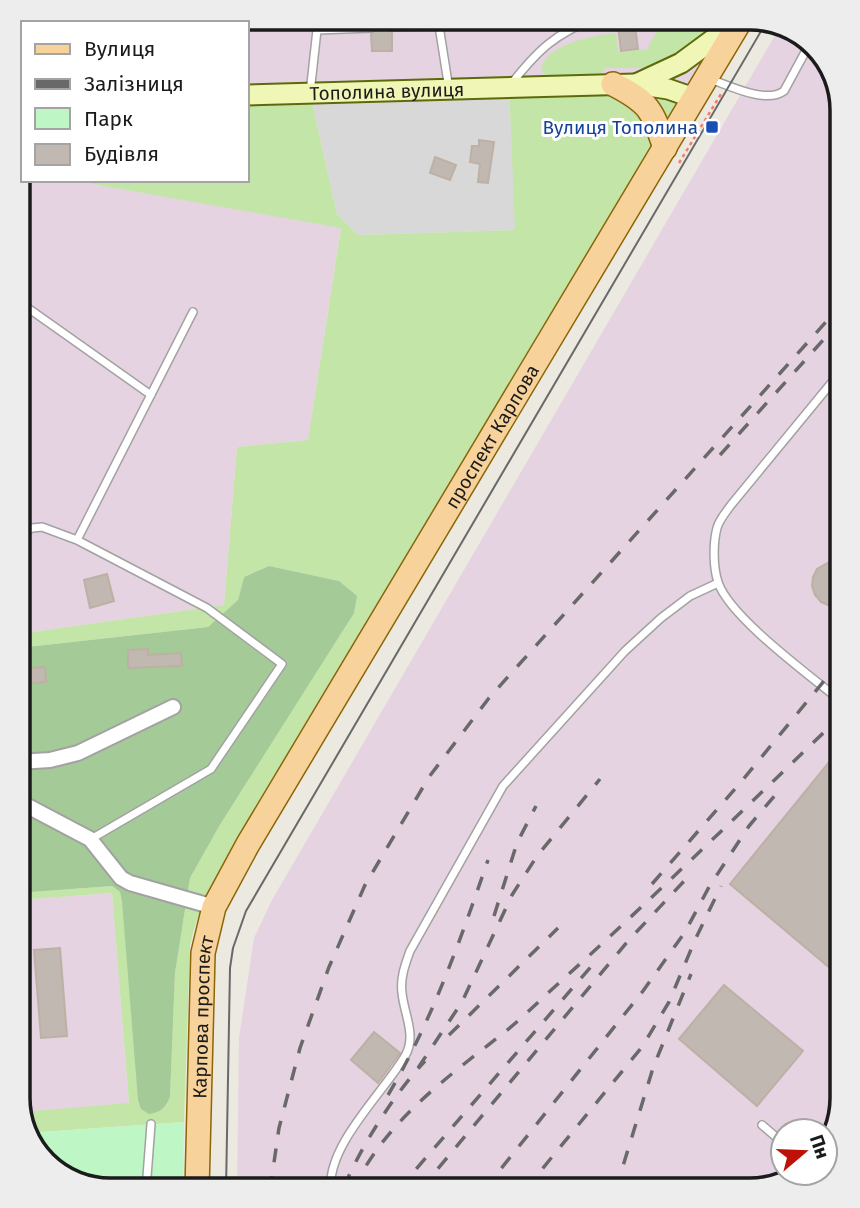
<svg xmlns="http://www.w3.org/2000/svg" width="860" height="1208" font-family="'Fira Sans',sans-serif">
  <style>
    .residential { fill: #d9d8d8 }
    .industrial { fill: #e5d3e1 }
    .grass { fill: #c3e5a8 }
    .forest { fill: #a4ca97 }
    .park { fill: #bef6c5 }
    .building { fill: #c0b8b1; stroke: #bdb0a4; stroke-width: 2 }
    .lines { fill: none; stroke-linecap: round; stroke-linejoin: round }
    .lane-casing { stroke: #a2a2a2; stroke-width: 10 }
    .street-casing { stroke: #a2a2a2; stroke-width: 18 }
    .secondary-casing { stroke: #5c6a0a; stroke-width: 23 }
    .primary-casing { stroke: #8b6507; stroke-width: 26 }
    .path { stroke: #f27f6b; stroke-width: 2.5; stroke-dasharray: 3.5 3.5; stroke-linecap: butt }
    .lane { stroke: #fff; stroke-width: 7 }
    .street { stroke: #fff; stroke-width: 14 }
    .secondary { stroke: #f0f6b5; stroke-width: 19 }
    .primary { stroke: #f7d39b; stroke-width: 23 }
    .tram { stroke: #696969; stroke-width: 2 }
    .rail { stroke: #696969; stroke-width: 3.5; stroke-dasharray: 14 14; stroke-linecap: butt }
    .transit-dot { fill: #1a4fb4; stroke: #fff; stroke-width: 2.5 }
    .labels { text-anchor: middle; stroke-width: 6; stroke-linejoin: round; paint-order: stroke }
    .street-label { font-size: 19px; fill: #1b1b1b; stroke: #fff }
    .transit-label { font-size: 19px; fill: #164399; stroke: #fff; text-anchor: end }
    .rim { fill: none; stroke: #1b1b1b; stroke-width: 3.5 }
  </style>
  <rect width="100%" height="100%" fill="#ece9e1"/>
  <path class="residential" d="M509 87 516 230 358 235 337 214 310 94Z"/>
  <path class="industrial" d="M200 18H726L687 85 617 84 247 95V23H201Z
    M781 25 797 30 830 63 842 110V1099L830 1144 825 1149V1131H783V1173H802L797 1178 751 1190H237L239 1038 254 938 272 900Z
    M18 171 23 172V180H70L341 227 308 440 237 447 224 605 18 634Z
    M112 893 129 1104 21 1112 18 1098V900Z"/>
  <path class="grass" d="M669 18H726L679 58 648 68H606L601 74 547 76 541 70C545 44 594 35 616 33L618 52 647 49 657 31Z
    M617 84 687 85 659 143 234 844C215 878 197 909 190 947L184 1122 27 1133 21 1112 129 1103 112 893 18 900V893L112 886 120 892 170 1097 175 973 190 878 221 823 339 581 269 566 244 577 238 600 208 627 18 648V634L224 605 237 447 308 440 341 228 70 180H247V95L310 94 337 214 358 235 515 230 509 87Z"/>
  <path class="forest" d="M269 566 339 581 357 596 354 613 221 823 190 878 175 973 170 1097C165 1108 161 1112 149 1114L141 1109 138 1100 122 901 120 892 112 886 18 893V648L208 627 238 600 244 577Z"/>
  <path class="park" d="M184 1122 183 1190H104L63 1178 30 1145 27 1133Z"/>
  <path class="building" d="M371 18H391V21L386 24 385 28 392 33V51H372L371 34 377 28 376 24 371 22Z
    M617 18H634L638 49 621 51Z
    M479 140 494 142 488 183 478 182 480 164 470 162 472 146H479Z
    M435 157 456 165 450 180 430 173Z
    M833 560 843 561V607L830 606 821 602 815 595 812 586 813 577 817 569Z
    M107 574 114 601 90 608 84 580Z
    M148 649V655L181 653 182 666 128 668V650Z
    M45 667 46 682 18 684V669Z
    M843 745V979L730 884Z
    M60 948 67 1036 41 1038 34 950Z
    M724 985 803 1051 757 1106 679 1039Z
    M374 1032 400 1053 378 1083 351 1060Z"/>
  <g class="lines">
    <g class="lane-casing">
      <path id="lane" d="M391 27 439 26 449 89
        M710 79C730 86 766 104 784 91L810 43
        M512 83C538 50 555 34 595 18
        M310 93 317 30 371 28
        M18 265 24 283 23 305
        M18 301 151 395
        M18 535 32 528 42 527 77 540 207 608 282 664 211 769 91 839
        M77 540 193 312
        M18 594 25 593
        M842 702C812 677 729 617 718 582 713 567 713 543 717 528 719 520 726 512 731 505L842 370
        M762 1125 783 1143
        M146 1190 151 1124
        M331 1190C326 1146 384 1092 405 1056 417 1036 404 1014 402 993 400 978 405 965 410 951L503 786 625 651 661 618 690 596 718 583"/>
    </g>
    <g class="street-casing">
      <path id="street" d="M200 18 201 23
        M18 762 50 760 78 753 173 707
        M18 801 90 839 121 878 130 883 214 907"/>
    </g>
    <g class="secondary-casing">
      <g id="secondary">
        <path d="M636 84 681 63 738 21"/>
        <path id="s1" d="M247 95 635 84 668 89 694 98"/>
        <path d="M18 103H23"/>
      </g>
    </g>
    <g class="primary-casing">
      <g id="primary">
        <path d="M613 84C650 103 652 110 665 148"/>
        <path id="s2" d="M197 1190 203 953 214 907 248 844 742 18"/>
      </g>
    </g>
    <path class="path" d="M679 163 721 94"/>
    <use href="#lane" class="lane"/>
    <use href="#street" class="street"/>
    <use href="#secondary" class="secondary"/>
    <use href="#primary" class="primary"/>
    <path class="tram" d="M226 1190 230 968 233 948 246 911 767 21"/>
    <path class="rail" d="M720 455 842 319
      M652 884 741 782 842 659
      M494 916 517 843 536 806
      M449 1035 558 928
      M418 1068 462 1002 512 895 537 856 600 779
      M388 1095C432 1021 460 941 488 860
      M344 1187C361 1146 395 1093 425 1061
      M270 1190 279 1128 300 1048 329 967 365 885 429 777 489 698 842 304
      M353 1190C385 1121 448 1077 506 1031 521 1019 535 1005 549 992 649 902 745 808 842 715
      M398 1190 595 962
      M420 1190 628 941 686 879
      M484 1190 643 991 685 932 709 887 749 826 782 787
      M525 1190 642 1047 669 1002 695 940 721 886
      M613 1190 619 1179 653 1068 691 974"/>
  </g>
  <rect class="transit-dot" x="705" y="120" width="14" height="14" rx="3.5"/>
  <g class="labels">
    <g class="street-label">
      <text dy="7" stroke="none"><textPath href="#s1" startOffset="140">Тополина вулиця</textPath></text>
      <text dy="7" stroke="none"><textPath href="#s2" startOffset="831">проспект Карпова</textPath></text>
      <text dy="7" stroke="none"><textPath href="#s2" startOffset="173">Карпова проспект</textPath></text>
    </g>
    <g class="transit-label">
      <text x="698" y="134">Вулиця Тополина</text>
    </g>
  </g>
  <path d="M0 0H860V1208H0ZM110 30H750A80 80 0 0 1 830 110V1098A80 80 0 0 1 750 1178H110A80 80 0 0 1 30 1098V110A80 80 0 0 1 110 30Z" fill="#ededed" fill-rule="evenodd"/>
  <path class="rim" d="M110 30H750A80 80 0 0 1 830 110V1098A80 80 0 0 1 750 1178H110A80 80 0 0 1 30 1098V110A80 80 0 0 1 110 30Z"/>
  <rect x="21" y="21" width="228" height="161" fill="#ffffff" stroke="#a4a4a4" stroke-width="2"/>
  <rect x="35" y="44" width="35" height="10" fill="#f7d39b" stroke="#a4a4a4" stroke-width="2"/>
  <text x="84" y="56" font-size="21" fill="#1b1b1b">Вулиця</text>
  <rect x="35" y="79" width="35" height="10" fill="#696969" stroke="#a4a4a4" stroke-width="2"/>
  <text x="84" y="91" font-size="21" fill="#1b1b1b">Залізниця</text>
  <rect x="35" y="108" width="35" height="21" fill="#bef6c5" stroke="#a4a4a4" stroke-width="2"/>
  <text x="84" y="126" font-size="21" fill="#1b1b1b">Парк</text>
  <rect x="35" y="144" width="35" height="21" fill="#c0b8b1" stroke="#a4a4a4" stroke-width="2"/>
  <text x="84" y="161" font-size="21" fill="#1b1b1b">Будівля</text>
  <g transform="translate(804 1152) rotate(71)"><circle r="33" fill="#ffffff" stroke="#a4a4a4" stroke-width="2"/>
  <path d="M0-5L12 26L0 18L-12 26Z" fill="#bd1109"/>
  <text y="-10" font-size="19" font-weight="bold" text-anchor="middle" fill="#1b1b1b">Пн</text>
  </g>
</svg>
